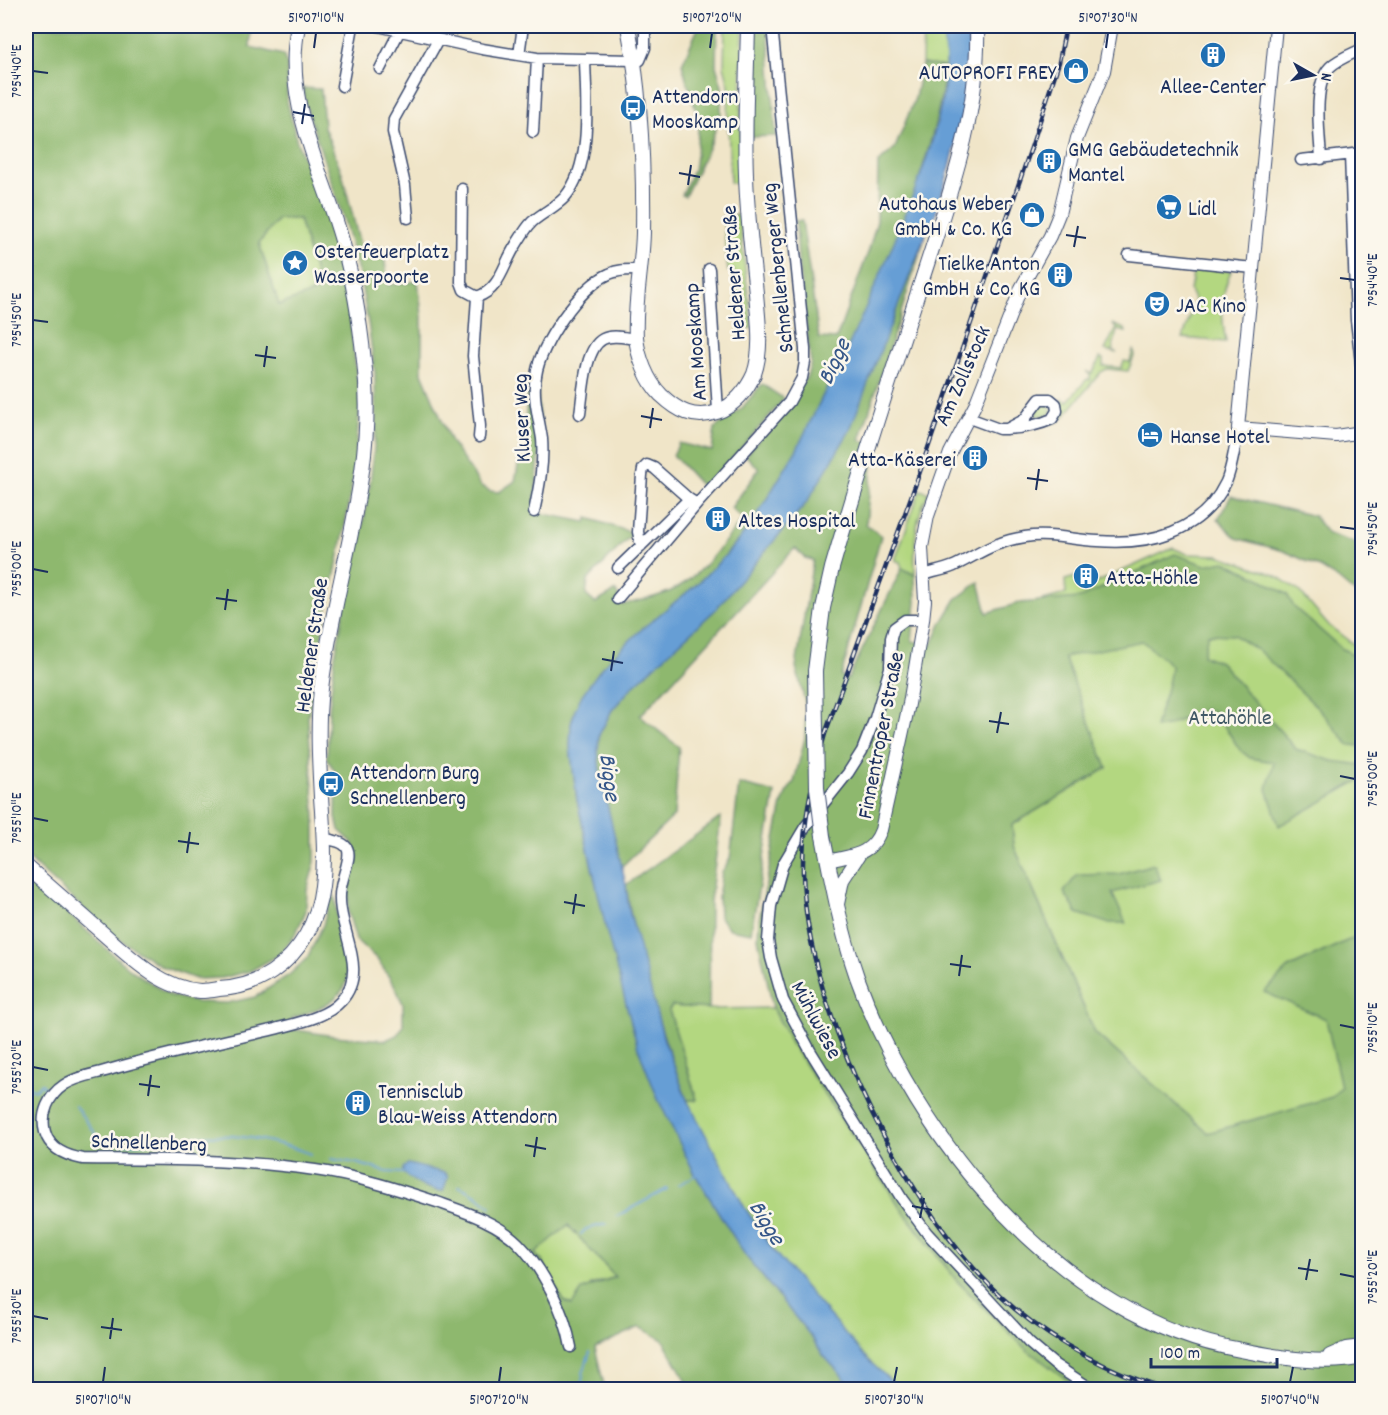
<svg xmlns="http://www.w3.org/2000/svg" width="1388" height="1415" font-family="Dekko,sans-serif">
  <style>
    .green { fill: #b3d780; stroke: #67836f; stroke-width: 1.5 }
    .forest { fill: #8eb86e; stroke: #547466; stroke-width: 1.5; fill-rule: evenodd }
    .water { fill: #669ed5; stroke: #40669a; stroke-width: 1.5 }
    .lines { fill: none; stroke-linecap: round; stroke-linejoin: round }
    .stream { stroke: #669ed5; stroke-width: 2 }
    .minor-casing { stroke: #3b4a6e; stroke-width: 13 }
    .tertiary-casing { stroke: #3b4a6e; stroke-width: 14 }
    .secondary-casing { stroke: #3b4a6e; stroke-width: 16 }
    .minor { stroke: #fff; stroke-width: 10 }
    .tertiary { stroke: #fff; stroke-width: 12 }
    .secondary { stroke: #fff; stroke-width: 14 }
    .rail-casing { stroke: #1b2f5e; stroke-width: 4.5 }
    .rail { stroke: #fbf7ec; stroke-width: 2; stroke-dasharray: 7; stroke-linecap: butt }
    .secondary-bridge-casing { stroke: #3b4a6e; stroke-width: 16; stroke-linecap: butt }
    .secondary-bridge { stroke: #fff; stroke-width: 14 }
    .ticks { fill: none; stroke: #1b2f5e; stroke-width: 2 }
    .labels { text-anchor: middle; stroke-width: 5; stroke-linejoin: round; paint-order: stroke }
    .poi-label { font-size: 22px; fill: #1b2f5e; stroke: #fbf7ec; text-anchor: start }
    .street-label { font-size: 22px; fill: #1b2f5e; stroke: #fbf7ec }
    .park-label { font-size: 22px; fill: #415966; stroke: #fbf7ec }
    .water-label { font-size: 24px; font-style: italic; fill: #355688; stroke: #fbf7ec }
    .neatline { fill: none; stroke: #1b2f5e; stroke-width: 2 }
    .ticks-label { font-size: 15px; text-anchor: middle; fill: #1b2f5e }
  </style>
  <rect width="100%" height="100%" fill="#fbf7ec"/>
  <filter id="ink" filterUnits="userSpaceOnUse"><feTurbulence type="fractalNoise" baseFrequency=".0167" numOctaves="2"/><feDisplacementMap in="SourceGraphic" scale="12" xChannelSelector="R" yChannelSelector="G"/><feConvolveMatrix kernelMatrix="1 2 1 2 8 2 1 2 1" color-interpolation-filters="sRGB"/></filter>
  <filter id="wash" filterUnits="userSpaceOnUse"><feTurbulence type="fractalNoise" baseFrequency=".008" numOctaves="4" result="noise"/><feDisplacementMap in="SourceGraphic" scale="24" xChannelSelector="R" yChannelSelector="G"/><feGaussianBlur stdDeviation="1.35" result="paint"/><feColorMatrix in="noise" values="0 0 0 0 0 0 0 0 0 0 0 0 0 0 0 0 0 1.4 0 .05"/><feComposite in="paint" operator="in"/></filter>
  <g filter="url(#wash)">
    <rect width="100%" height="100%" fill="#f0e5c8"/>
    <path class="green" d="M725 26H743L739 183H730L728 118 729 85 724 66Z
      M923 26H941L946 52V67L922 64Z
      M739 215 752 328 739 329 734 271H728L723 216Z
      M278 219H299L320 290 279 306 259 243Z
      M1194 268 1231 271C1220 296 1221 316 1226 342L1183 338 1195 301 1190 291Z
      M1112 324 1125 329 1126 332 1117 330 1112 351 1117 353 1105 350 1116 328Z
      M1133 350 1135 354 1128 371 1107 369 1101 372 1060 421 1049 424 1062 399 1067 402 1087 379 1090 380V375L1086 371 1092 374 1100 358 1103 359V366L1121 368 1124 361 1130 362Z
      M1042 403H1048L1052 410 1049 415 1036 416 1035 412Z
      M920 490 929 493C914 517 914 547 915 575L902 568 900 562 895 560Z
      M1173 548 1187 554 1218 555 1275 575 1299 591 1327 624 1362 651V1122L1262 1117 1208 1133 1095 1033 1014 846 1012 825 1107 768 1035 602 1066 594 1065 580 1083 575 1089 586Z
      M672 1006 710 1009 773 1008 792 1045 903 1211 957 1281 1027 1350 1081 1389H900L869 1361 776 1254 745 1208 687 1100H697L669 1010Z
      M568 1225 615 1277 591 1285 573 1305 563 1301 542 1261 534 1253Z"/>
    <path class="forest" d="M26 26H252L250 47 283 55 287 65V101L297 142 325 213 348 303 360 405 354 471 343 537 323 629 308 717 315 817V862L307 890 306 911 295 935 279 955 250 971 222 978 196 979 163 967 114 936 26 857ZM278 219H299L320 290 279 305 259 243Z
      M699 26H717L716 66 722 86 721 113 711 142 685 196 682 195 695 165 699 121 682 64Z
      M753 26H768L776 136 751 137Z
      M922 64 946 67C932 173 883 271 839 367L834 373 796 451 751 525 725 556 696 585 643 628 602 667 575 710 571 724 570 747 577 800 593 872 638 1048 658 1099 696 1176 745 1255 810 1335 824 1356 855 1389H691L663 1340 640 1327 595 1348 605 1389H596L590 1387 583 1390 26 1389V876L128 968 169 995 195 1002 227 1003 255 997 289 975 307 958 323 925 331 897H335C337 911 337 925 340 939 342 949 347 960 348 971 350 999 313 1012 292 1018L291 1029 334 1036 386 1040 397 1035 403 1026V1004L395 986 377 959 356 940 348 912 349 882 358 856 353 843 339 830 336 817 337 774 327 759 329 711 335 656 347 595 360 542 370 485 376 430 375 373 368 322 360 278 344 220 306 106 303 88 321 89 324 127 342 173 361 249 383 247 388 285 418 281 422 316V373L451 442 481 486 490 491 499 492 515 481 525 431 528 381 536 375 541 437 534 512 586 522 588 518 633 533 588 580 586 595 595 603 616 591 622 605C638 601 655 598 671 591 701 577 722 544 743 519L731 508 759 469 746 456 807 377 811 363 798 262 796 221H802L819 338 836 339 869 250 877 221 878 163 895 148 915 98ZM568 1225 615 1277 582 1290 572 1305 563 1301 542 1261 535 1254Z
      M927 231 860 440 874 445 866 524 881 536 841 676 848 679 902 568 915 575 916 602 912 641 932 645 942 622 956 599 979 582 987 613 1019 603 1080 598 1175 554 1205 565 1224 561 1261 579 1287 594 1294 607 1342 649 1362 658V746L1349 745 1318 708 1260 652 1234 635 1208 634 1203 655 1220 662 1296 749 1332 761 1362 765V779L1279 826 1267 789 1274 762 1250 758 1240 750 1215 712 1205 709 1167 726 1155 728C1160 706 1170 688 1171 665L1142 641 1064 657 1107 768 1012 825 1014 846 1095 1033 1208 1133 1332 1097 1341 1087 1326 1019 1264 992 1290 967 1362 934V1389L1081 1390 1027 1350 957 1281 903 1211 792 1045 773 1008 758 938 759 919 782 804 786 793 794 782 805 738 806 706 796 667 813 560 805 558 795 548 640 716 679 747 674 816 621 867 600 774 598 751 599 735 612 710 633 686 715 610 807 502 891 324Z
      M762 384 784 399 705 490 673 455 679 443 712 451 715 428 742 408Z
      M1231 496 1314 516 1328 534 1362 545V599L1337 578 1317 566 1284 551 1236 538 1218 519Z
      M739 784 775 793 751 933 729 929 719 916 718 897 722 872 730 859Z
      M721 817 710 901 709 1009 672 1006 669 1010 697 1100H687C661 1032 636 958 626 885Z
      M1154 864 1161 880 1112 893 1126 923H1107L1077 913 1064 892 1077 875 1119 874Z"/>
    <path class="water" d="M941 26H966L971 62 966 102 950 167 935 216 927 231 849 432 807 502 715 610 633 686 612 710 599 735 598 751 600 774 626 885 629 910 664 1040 687 1100 745 1208 776 1254 869 1361 900 1389 855 1390 824 1356 810 1335 745 1255 696 1176 658 1099 638 1048 607 933 577 800 570 747 571 724 575 710 582 695 602 667 643 628 696 585 725 556 751 525 796 451 834 373 839 367C861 318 883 270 903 220 923 171 943 120 946 66 947 52 943 39 941 26Z
      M408 1164 445 1173 448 1177 443 1191C429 1190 413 1182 403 1173V1168Z"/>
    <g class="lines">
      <path class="stream" d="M26 1086 35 1090 41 1083 49 1092
        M75 1106 101 1141C128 1147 156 1142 183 1138 226 1131 272 1139 311 1154
        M331 1159 356 1163 387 1172 403 1173
        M678 1185 696 1175
        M459 1186 476 1195 491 1207
        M617 1216 667 1189
        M581 1234 586 1229 606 1224
        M581 1390 583 1373 590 1352"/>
    </g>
  </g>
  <g filter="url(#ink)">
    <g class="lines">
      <g class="minor-casing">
        <path id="minor" d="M378 26 482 49 537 58 634 60H640L645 48V26
          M430 26 432 38
          M519 55 523 26
          M380 69 400 30
          M342 86 353 26
          M533 132 537 58
          M1350 155 1356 320 1362 372
          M1321 159C1320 136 1312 85 1330 67 1338 59 1352 54 1362 49
          M1301 160 1362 153
          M462 189 461 282 464 290 477 297C501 289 503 264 516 245 521 237 526 228 532 222 542 213 556 207 565 197 593 164 586 101 585 60
          M408 218 405 185 393 132 394 119 438 40
          M1129 255 1253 268
          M709 269 718 411
          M477 297 473 356 480 426 479 437
          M580 414C583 395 584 349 603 339 613 334 626 338 636 339
          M969 418 999 429C1016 429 1037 426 1052 419L1057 411 1056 404 1050 399H1040L1024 420 1007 429
          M534 512C539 488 544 464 542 439 539 418 532 397 536 376 540 344 580 287 609 274 619 269 630 270 640 270
          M641 546 638 532 642 475 643 469 647 465 654 468 689 499 697 504
          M618 568 689 499
          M923 575C933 572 944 570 954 566 981 553 993 542 1025 537 1049 533 1074 540 1098 541 1149 545 1202 533 1226 482 1233 465 1235 446 1238 428
          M617 599 697 504 789 402 802 378 805 362V349L772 26
          M923 620H905L894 628 891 638 890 668 875 718 862 751 848 773 805 827 783 864 771 906 768 940 771 958 783 1000 811 1052 902 1199 927 1233 1029 1343 1055 1365 1093 1390
          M323 839C362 842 346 860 341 887 333 924 372 968 341 1001 326 1018 296 1023 275 1029 221 1042 165 1054 112 1069 97 1074 77 1076 64 1085 49 1095 40 1114 45 1132 50 1150 67 1156 83 1159 160 1160 239 1159 315 1170 357 1176 397 1189 437 1202 465 1212 497 1222 518 1243 543 1268 565 1313 571 1347"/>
      </g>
      <g class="tertiary-casing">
        <path id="tertiary" d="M1276 26 1238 428 1336 436 1362 432
          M828 861C852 855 871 856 881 830L909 704 923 620 925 601 922 547 928 516 950 453 975 405 1021 288 1050 236 1059 214 1077 138 1104 71 1112 26
          M838 904 843 880 860 854"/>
      </g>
      <g class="secondary-casing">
        <path id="secondary" d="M628 26C641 94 644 164 643 233 642 268 634 303 636 337 638 357 647 381 661 395 678 411 694 420 717 412 734 406 747 390 754 374 763 348 758 319 756 293 752 254 747 214 746 175 744 126 747 75 748 26
          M815 671 823 608 832 568C859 474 890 380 920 286 947 201 980 116 977 26
          M823 836C832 883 841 931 857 977 916 1140 1061 1319 1241 1350 1277 1357 1326 1366 1362 1357
          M26 866C50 887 74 908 98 929 127 954 159 988 200 991 206 991 213 990 219 989 238 988 256 983 272 972 301 952 318 921 322 886 326 856 323 827 321 797 319 761 317 724 321 689 334 580 378 472 364 361 360 323 354 284 344 248 325 174 282 105 298 26
          M1330 1356 1346 1349 1362 1347"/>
      </g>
      <use href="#minor" class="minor"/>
      <use href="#tertiary" class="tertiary"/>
      <use href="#secondary" class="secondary"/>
      <g class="rail-casing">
        <path id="rail" d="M1066 26 1059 62 1031 148 915 486 825 734C812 780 802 825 803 873 806 1013 909 1219 1015 1309 1061 1347 1111 1372 1167 1390"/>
      </g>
      <use href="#rail" class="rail"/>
      <g class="secondary-bridge-casing">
        <path id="secondary-bridge" d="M815 671 817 788 823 836"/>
      </g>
      <use href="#secondary-bridge" class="secondary-bridge"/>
    </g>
  </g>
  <path class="ticks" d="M314 48 316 33M710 48 712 33M1106 48 1108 33M33 71 48 73M293 112 314 116M302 124 305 104M679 173 700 177M688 185 691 165M1066 235 1086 238M1074 247 1078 226M1340 278 1355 280M33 320 48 322M255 355 276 358M264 367 267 346M641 416 662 420M650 428 653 408M1027 478 1048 481M1036 490 1039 469M1340 527 1355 529M33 569 48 572M216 598 237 601M225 610 228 589M602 659 623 663M611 671 614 651M989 721 1009 724M997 733 1001 712M1340 776 1355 779M33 818 48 821M178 841 199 844M187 853 190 832M564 902 585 906M573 914 576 894M950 964 971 967M959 976 962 955M1340 1025 1355 1028M33 1067 48 1070M139 1084 160 1087M148 1096 151 1075M525 1145 546 1149M534 1157 537 1137M912 1206 932 1210M920 1218 924 1198M1298 1268 1318 1271M1340 1274 1355 1277M1306 1280 1310 1259M33 1316 48 1319M101 1327 122 1330M110 1339 113 1318M103 1382 105 1367M499 1382 501 1367M894 1382 897 1367M1290 1382 1293 1367"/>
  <defs>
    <g id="building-disc" transform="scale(1.35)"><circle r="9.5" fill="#1f6fb2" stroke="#fbf7ec"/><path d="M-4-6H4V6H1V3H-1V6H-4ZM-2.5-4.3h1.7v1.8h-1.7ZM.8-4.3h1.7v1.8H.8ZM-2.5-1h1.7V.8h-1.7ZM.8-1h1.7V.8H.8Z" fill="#fff"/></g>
    <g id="shop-disc" transform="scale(1.35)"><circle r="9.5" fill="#1f6fb2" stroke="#fbf7ec"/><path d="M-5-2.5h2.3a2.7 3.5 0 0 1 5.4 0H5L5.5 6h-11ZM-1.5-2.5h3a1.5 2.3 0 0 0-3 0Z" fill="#fff"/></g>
    <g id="bus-disc" transform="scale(1.35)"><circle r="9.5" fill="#1f6fb2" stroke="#fbf7ec"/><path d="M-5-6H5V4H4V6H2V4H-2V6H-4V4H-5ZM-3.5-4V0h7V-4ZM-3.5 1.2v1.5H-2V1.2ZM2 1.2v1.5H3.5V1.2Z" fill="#fff"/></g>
    <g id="supermarket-disc" transform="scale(1.35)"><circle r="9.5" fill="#1f6fb2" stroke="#fbf7ec"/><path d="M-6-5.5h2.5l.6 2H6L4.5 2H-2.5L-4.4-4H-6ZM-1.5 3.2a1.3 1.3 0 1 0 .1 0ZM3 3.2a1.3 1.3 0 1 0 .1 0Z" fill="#fff"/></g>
    <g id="sight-disc" transform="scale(1.35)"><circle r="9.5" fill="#1f6fb2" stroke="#fbf7ec"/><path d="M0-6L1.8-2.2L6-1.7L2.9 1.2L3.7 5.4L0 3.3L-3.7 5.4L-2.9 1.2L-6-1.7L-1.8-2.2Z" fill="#fff"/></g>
    <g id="theatre-disc" transform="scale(1.35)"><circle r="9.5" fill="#1f6fb2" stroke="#fbf7ec"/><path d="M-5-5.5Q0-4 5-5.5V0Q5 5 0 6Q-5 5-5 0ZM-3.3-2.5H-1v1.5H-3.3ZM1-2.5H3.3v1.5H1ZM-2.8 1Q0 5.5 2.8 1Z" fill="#fff"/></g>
    <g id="hotel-disc" transform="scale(1.35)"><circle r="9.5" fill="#1f6fb2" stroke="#fbf7ec"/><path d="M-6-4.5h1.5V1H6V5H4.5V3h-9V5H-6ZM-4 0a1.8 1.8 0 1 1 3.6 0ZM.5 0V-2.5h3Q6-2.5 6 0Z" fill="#fff"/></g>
  </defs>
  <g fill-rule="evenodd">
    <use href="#building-disc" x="1213" y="55"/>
    <use href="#shop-disc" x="1076" y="71"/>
    <use href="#bus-disc" x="633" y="108"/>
    <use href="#building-disc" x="1049" y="161"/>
    <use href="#supermarket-disc" x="1169" y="207"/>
    <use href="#shop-disc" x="1032" y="215"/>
    <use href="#sight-disc" x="295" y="263"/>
    <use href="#building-disc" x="1060" y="275"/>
    <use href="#theatre-disc" x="1157" y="304"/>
    <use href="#hotel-disc" x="1150" y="435"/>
    <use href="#building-disc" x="975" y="458"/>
    <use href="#building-disc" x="718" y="519"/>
    <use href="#building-disc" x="1086" y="576"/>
    <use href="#bus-disc" x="331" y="784"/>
    <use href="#building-disc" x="358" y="1103"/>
  </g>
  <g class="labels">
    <g class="poi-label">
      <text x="1056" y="79" text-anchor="end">AUTOPROFI FREY</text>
      <text x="1213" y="93" text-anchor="middle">Allee-Center</text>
      <text x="652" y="103">Attendorn<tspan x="652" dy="25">Mooskamp</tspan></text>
      <text x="1068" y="156">GMG Gebäudetechnik<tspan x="1068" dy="25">Mantel</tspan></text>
      <text x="1012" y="210" text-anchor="end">Autohaus Weber<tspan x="1012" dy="25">GmbH &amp; Co. KG</tspan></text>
      <text x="1188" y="215">Lidl</text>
      <text x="314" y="258">Osterfeuerplatz<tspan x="314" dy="25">Wasserpoorte</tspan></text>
      <text x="1040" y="270" text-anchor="end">Tielke Anton<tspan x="1040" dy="25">GmbH &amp; Co. KG</tspan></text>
      <text x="1176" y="312">JAC Kino</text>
      <text x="1170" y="443">Hanse Hotel</text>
      <text x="956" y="466" text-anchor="end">Atta-Käserei</text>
      <text x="738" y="527">Altes Hospital</text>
      <text x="1106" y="584">Atta-Höhle</text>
      <text x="350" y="779">Attendorn Burg<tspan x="350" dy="25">Schnellenberg</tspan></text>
      <text x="378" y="1098">Tennisclub<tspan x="378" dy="25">Blau-Weiss Attendorn</tspan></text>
    </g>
    <g class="street-label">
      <text transform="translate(776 268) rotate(-96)" y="8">Schnellenberger Weg</text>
      <text transform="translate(732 273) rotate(-94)" y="8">Heldener Straße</text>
      <text transform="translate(694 342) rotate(-94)" y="8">Am Mooskamp</text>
      <text transform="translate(961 375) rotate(-66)" y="8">Am Zollstock</text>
      <text transform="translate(520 418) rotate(-92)" y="8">Kluser Weg</text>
      <text transform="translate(310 645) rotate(-82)" y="8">Heldener Straße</text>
      <text transform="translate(879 735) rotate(-79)" y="8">Finnentroper Straße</text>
      <text transform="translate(818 1019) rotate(62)" y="8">Mühlwiese</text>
      <text transform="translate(149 1141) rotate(2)" y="8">Schnellenberg</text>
    </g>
    <g class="park-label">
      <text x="1230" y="724">Attahöhle</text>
    </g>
    <g class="water-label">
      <text transform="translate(833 361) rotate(-65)" y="8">Bigge</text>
      <text transform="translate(611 777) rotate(83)" y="8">Bigge</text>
      <text transform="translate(768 1222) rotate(59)" y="8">Bigge</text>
    </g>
  </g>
  <rect width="1388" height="1415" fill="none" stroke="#fbf7ec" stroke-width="66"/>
  <g transform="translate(1313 75) rotate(99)" stroke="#fbf7ec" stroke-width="4.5" paint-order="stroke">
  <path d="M0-4.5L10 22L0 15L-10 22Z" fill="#1b2f5e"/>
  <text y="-9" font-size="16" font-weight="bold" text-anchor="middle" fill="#1b2f5e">N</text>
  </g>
  <path d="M1151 1358v9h126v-9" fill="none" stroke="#1b2f5e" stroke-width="3"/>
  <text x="1160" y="1358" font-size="18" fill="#1b2f5e" stroke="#fbf7ec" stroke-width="4.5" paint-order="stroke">100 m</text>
  <rect x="33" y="33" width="1322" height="1349" class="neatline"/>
  <g class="ticks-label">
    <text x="316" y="22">51°07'10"N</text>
    <text x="712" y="22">51°07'20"N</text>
    <text x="1108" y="22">51°07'30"N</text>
    <text transform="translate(16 71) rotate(-90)" y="5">7°54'40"E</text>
    <text transform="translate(1372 280) rotate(-90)" y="5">7°54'40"E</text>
    <text transform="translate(16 320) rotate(-90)" y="5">7°54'50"E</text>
    <text transform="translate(1372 529) rotate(-90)" y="5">7°54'50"E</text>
    <text transform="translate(16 569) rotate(-90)" y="5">7°55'00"E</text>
    <text transform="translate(1372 779) rotate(-90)" y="5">7°55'00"E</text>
    <text transform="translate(16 818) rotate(-90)" y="5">7°55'10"E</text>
    <text transform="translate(1372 1028) rotate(-90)" y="5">7°55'10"E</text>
    <text transform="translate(16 1067) rotate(-90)" y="5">7°55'20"E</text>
    <text transform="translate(1372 1277) rotate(-90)" y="5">7°55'20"E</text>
    <text transform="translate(16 1316) rotate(-90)" y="5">7°55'30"E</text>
    <text x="103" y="1404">51°07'10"N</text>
    <text x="499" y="1404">51°07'20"N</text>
    <text x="894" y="1404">51°07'30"N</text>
    <text x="1290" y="1404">51°07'40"N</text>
  </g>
</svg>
